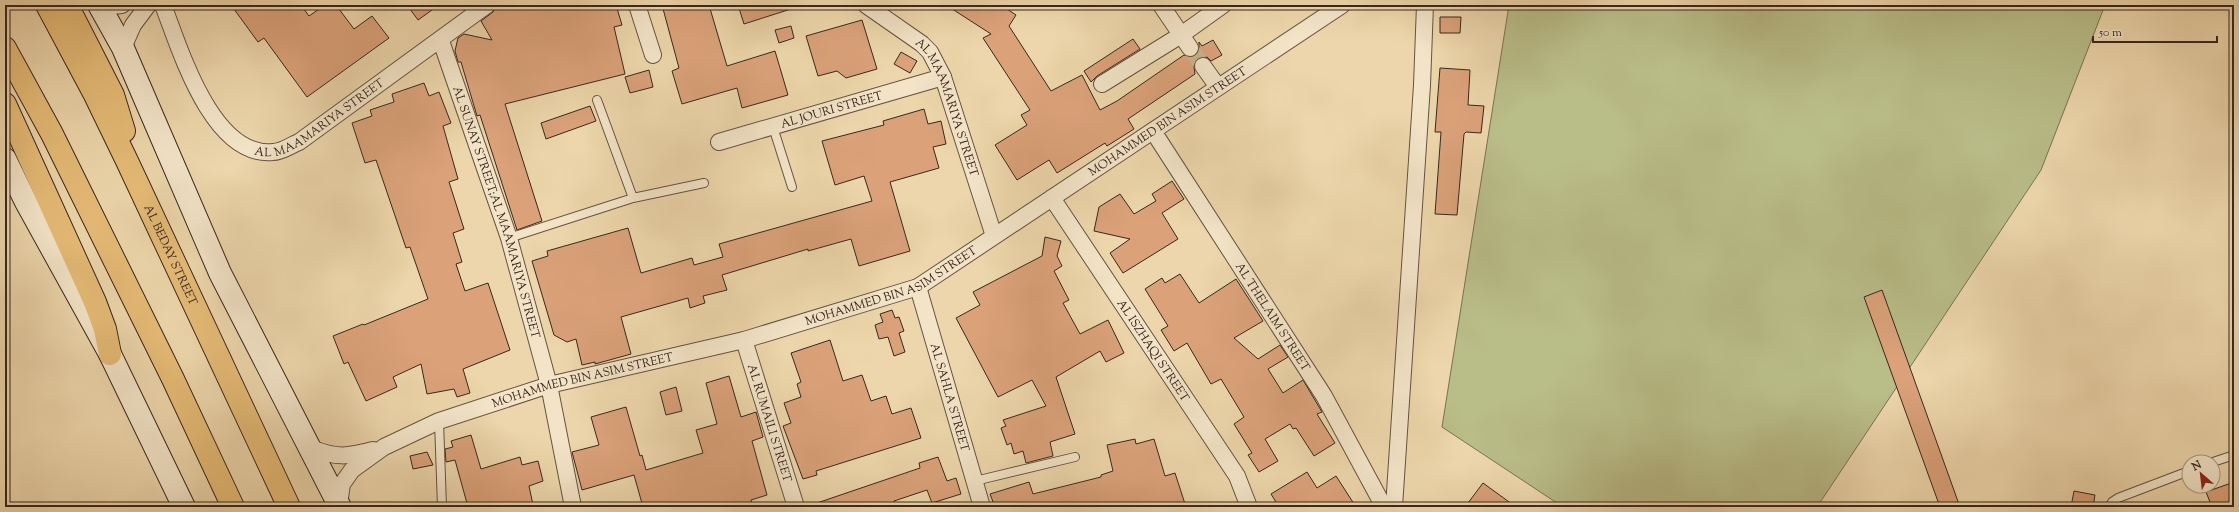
<svg xmlns="http://www.w3.org/2000/svg" width="2239" height="512" font-family="'Sorts Mill Goudy',serif">
  <style>
    .green { fill: #b9bd88; stroke: #787253 }
    .building { fill: #dba27a; stroke: #38271e }
    .lines { fill: none; stroke-linecap: round; stroke-linejoin: round }
    .street-tunnel { stroke: #c9b38f; stroke-width: 16; stroke-dasharray: 16 8; stroke-linecap: butt }
    .lane-casing { stroke: #655341; stroke-width: 10 }
    .street-casing { stroke: #655341; stroke-width: 18 }
    .secondary-casing { stroke: #38271e; stroke-width: 24 }
    .highway-casing { stroke: #38271e; stroke-width: 24 }
    .lane { stroke: #f3e4c8; stroke-width: 8 }
    .street { stroke: #f3e4c8; stroke-width: 16 }
    .secondary { stroke: #f3e4c8; stroke-width: 22 }
    .highway { stroke: #e6bb76; stroke-width: 22 }
    .labels { text-anchor: middle; stroke-width: 3.5; stroke-linejoin: round; paint-order: stroke }
    .street-label { font-size: 12px; fill: #38271e; stroke: #f3e4c8 }
  </style>
  <rect width="100%" height="100%" fill="#edd6ab"/>
  <filter id="stains"><feTurbulence type="fractalNoise" baseFrequency=".005" numOctaves="4"/><feColorMatrix values="0 0 0 0 .2 0 0 0 0 .09 0 0 0 0 .02 0 0 0 .5 -.17"/></filter>
  <radialGradient id="worn" r=".72"><stop offset=".6" stop-color="#630" stop-opacity="0"/><stop offset="1" stop-color="#630" stop-opacity=".3"/></radialGradient>
  <path class="green" d="M1509 5H2105L2041 170 1817 507H1563L1442 427Z"/>
  <path class="building" d="M231 5H301L309 16 325 5H336L354 29 372 16 389 38 307 97 264 38 258 42Z
    M407 5H439L418 20Z
    M496 5H530L531 9 544 5H616L622 25 614 27 625 74 505 104 542 221 517 230 480 115 477 116 461 62H458L455 51 458 38 464 34 492 40 481 21 493 12Z
    M662 5H709L727 66 775 51 788 95 742 108 737 88 682 104 672 71 679 68Z
    M738 5H794V8L744 24Z
    M946 5H1001L1016 15 1009 26 1051 91 1082 75 1100 110 1117 101 1184 55 1190 57 1196 56 1199 52V42L1202 46 1213 40 1222 55 1211 61 1207 57 1197 59 1194 67 1195 74 1128 119 1134 129 1107 146 1105 143 1057 173 1049 160 1017 180 995 145 1027 125 1021 115 1030 110 983 38 991 34Z
    M1440 17H1461L1460 33H1440Z
    M862 20 877 69 846 78 837 71 818 76 806 36Z
    M791 26 794 38 779 43 775 30Z
    M1133 39 1140 49 1097 76 1091 82 1084 71Z
    M901 52 917 61 910 73 894 64Z
    M1440 68 1470 70 1468 105 1484 106 1481 133 1466 132 1464 134 1457 215 1435 214 1441 132H1435Z
    M649 70 653 87 630 93 625 77Z
    M424 83 429 96 439 92 451 123 443 126 458 179 449 182 464 229 453 233 462 262 456 264 465 291 488 283 510 350 463 369 470 393 457 397 454 389 427 394 421 364 393 377 397 387 366 401 348 362 344 364 333 336 363 324 364 325 428 299 410 247 406 248 376 160 365 163 352 123 372 116 370 110 394 102 392 94Z
    M590 106 596 121 546 139 541 123Z
    M924 109 928 124 941 121 946 144 933 147 939 168 890 182 910 251 859 266 851 239 808 251V249L722 275 727 290 703 296 705 303 690 308 688 298 621 317 631 354 595 364V362L582 365 576 339 567 342 554 335 532 261 548 256 547 251 628 228 641 273 692 258 694 265 723 257 719 244 872 201 864 176 835 185 822 141 884 125 883 121Z
    M1172 181 1184 199 1162 213 1178 239 1123 273 1110 253 1130 239 1094 231 1099 207 1120 194 1134 214 1156 201 1152 194Z
    M1045 237 1061 241 1057 256 1062 266 1054 271 1069 300 1063 303 1080 334 1108 320 1124 353 1106 362 1100 351 1056 377 1075 434 1050 442 1053 456 1026 463 1023 451 1014 454 1011 443 1007 445 1001 428 1006 426 1003 420 1046 406 1032 380 998 397 956 318 980 305 973 292 1042 256Z
    M1180 274 1199 303 1236 279 1263 321 1234 338 1258 359 1280 345 1288 357 1268 369 1283 393 1303 380 1322 412 1317 414 1335 443 1314 456 1296 428 1293 429 1290 424 1265 439 1278 461 1259 472 1248 455 1252 453 1234 424 1244 417 1221 379 1211 384 1187 343 1174 351 1161 330 1168 326 1145 289 1162 278 1165 283Z
    M1882 290 1960 507H1940L1864 297Z
    M892 310 895 318 899 317 904 331 899 333 905 352 894 356 888 337 879 339 875 325 883 322 880 314Z
    M830 340 843 381 862 375 871 401 886 396 892 414 911 408 921 438 816 471 817 475 803 479 783 426 791 423 784 403 801 397 797 384 801 382 791 353Z
    M729 376 741 417 756 412 763 437 752 441 767 495 751 500 753 507H643L634 475 582 490 572 452 599 445 591 417 626 407 640 456 642 455 646 470 703 453 696 430 717 424 706 383Z
    M676 387 682 411 666 415 660 392Z
    M471 435 481 469 520 457 522 465 538 461 543 481 529 486 533 505 521 507H468L455 460 446 462 445 449 453 447 451 441Z
    M1135 439 1136 444 1154 439 1165 476 1175 473 1186 507H995L990 494 1029 482 1033 494 1101 477V475L1113 471 1107 445Z
    M427 452 433 465 413 469 410 456Z
    M938 457 947 481 956 478 961 494 932 503 927 490 894 501 896 507H815L814 504 920 468 919 463Z
    M1307 472 1317 488 1336 476 1356 507H1279L1271 494Z
    M2234 482V507H2212L2206 492Z
    M1483 483 1516 507H1465Z
    M2074 491 2095 495 2093 507H2071Z"/>
  <g class="lines">
    <path class="street-tunnel" d="M1190 48 1203 66"/>
    <g class="lane-casing">
      <path id="lane" d="M597 100 633 198
        M773 127 792 187
        M509 238 633 198 704 183
        M439 421 442 507
        M2213 462 2234 455
        M975 481 1075 457
        M2110 507 2112 502 2118 498 2189 471"/>
    </g>
    <g class="street-casing">
      <g id="street">
        <path id="s1" d="M163 5C180 49 212 158 273 152 282 152 291 145 299 142L487 5"/>
        <path d="M637 5 653 55"/>
        <path id="s2" d="M866 5 922 44 930 52 943 77 994 236"/>
        <path d="M1161 5 1190 48"/>
        <path d="M101 7 122 5"/>
        <path id="s3" d="M441 41 509 238 549 385 573 507"/>
        <path d="M123 48 133 25 148 5"/>
        <path d="M1203 66 1218 87"/>
        <path d="M1102 84 1181 35 1223 5"/>
        <path id="s4" d="M1153 131 1324 396 1384 507"/>
        <path id="s5" d="M719 142 943 77"/>
        <path id="s6" d="M1052 198 1237 476 1249 507"/>
        <path id="s7" d="M918 287 982 507"/>
        <path id="s8" d="M744 340 796 507"/>
        <path d="M311 448C336 458 347 457 373 450"/>
        <path id="s9" d="M339 504 342 484 352 470 384 447 439 421 549 385 744 340 918 287 1342 5"/>
        <path d="M1394 507 1422 85 1425 5"/>
      </g>
    </g>
    <g class="secondary-casing">
      <path id="secondary" d="M99 5 123 48 220 273 340 507
        M5 159 26 202 110 354 184 507"/>
    </g>
    <g class="highway-casing">
      <g id="highway">
        <path id="s10" d="M47 5 94 93 127 161 289 507"/>
        <path d="M67 5 113 95 124 131"/>
        <path d="M5 48 52 134 173 379 233 507"/>
        <path d="M5 104 95 302 105 329 110 354"/>
      </g>
    </g>
    <use href="#lane" class="lane"/>
    <use href="#street" class="street"/>
    <use href="#secondary" class="secondary"/>
    <use href="#highway" class="highway"/>
  </g>
  <g class="labels">
    <g class="street-label">
      <text dy="4" stroke="none"><textPath href="#s2" startOffset="137">AL MAAMARIYA STREET</textPath></text>
      <text dy="4" stroke="none"><textPath href="#s5" startOffset="117">AL JOURI STREET</textPath></text>
      <text dy="4" stroke="none"><textPath href="#s1" startOffset="252">AL MAAMARIYA STREET</textPath></text>
      <text dy="4" stroke="none"><textPath href="#s9" startOffset="935">MOHAMMED BIN ASIM STREET</textPath></text>
      <text dy="4" stroke="none"><textPath href="#s3" startOffset="180">AL SUNAY STREET;AL MAAMARIYA STREET</textPath></text>
      <text dy="4" stroke="none"><textPath href="#s10" startOffset="279">AL BEDAY STREET</textPath></text>
      <text dy="4" stroke="none"><textPath href="#s9" startOffset="611">MOHAMMED BIN ASIM STREET</textPath></text>
      <text dy="4" stroke="none"><textPath href="#s4" startOffset="221">AL THELAIM STREET</textPath></text>
      <text dy="4" stroke="none"><textPath href="#s6" startOffset="183">AL ISZHAQI STREET</textPath></text>
      <text dy="4" stroke="none"><textPath href="#s9" startOffset="287">MOHAMMED BIN ASIM STREET</textPath></text>
      <text dy="4" stroke="none"><textPath href="#s7" startOffset="115">AL SAHLA STREET</textPath></text>
      <text dy="4" stroke="none"><textPath href="#s8" startOffset="87">AL RUMAILI STREET</textPath></text>
    </g>
  </g>
  <rect width="2239" height="512" fill="none" stroke="#edd6ab" stroke-width="20"/>
  <rect x="6" y="6" width="2227" height="500" fill="none" stroke="#38271e" stroke-width="2"/>
  <rect x="10" y="10" width="2219" height="492" fill="none" stroke="#38271e"/>
  <g transform="translate(2201 474) rotate(332)"><circle r="19" fill="#f3e4c8" stroke="#a89884"/>
  <path d="M0-3L7 15L0 10L-7 15Z" fill="#8f2418"/>
  <text y="-6" font-size="11" font-weight="bold" text-anchor="middle" fill="#38271e">N</text>
  </g>
  <path d="M2093 36v6h124v-6" fill="none" stroke="#38271e" stroke-width="2"/>
  <text x="2099" y="36" font-size="12" fill="#38271e" stroke="#f3e4c8" stroke-width="3" paint-order="stroke">50 m</text>
  <rect width="100%" height="100%" filter="url(#stains)"/>
  <rect width="100%" height="100%" fill="url(#worn)"/>
</svg>
